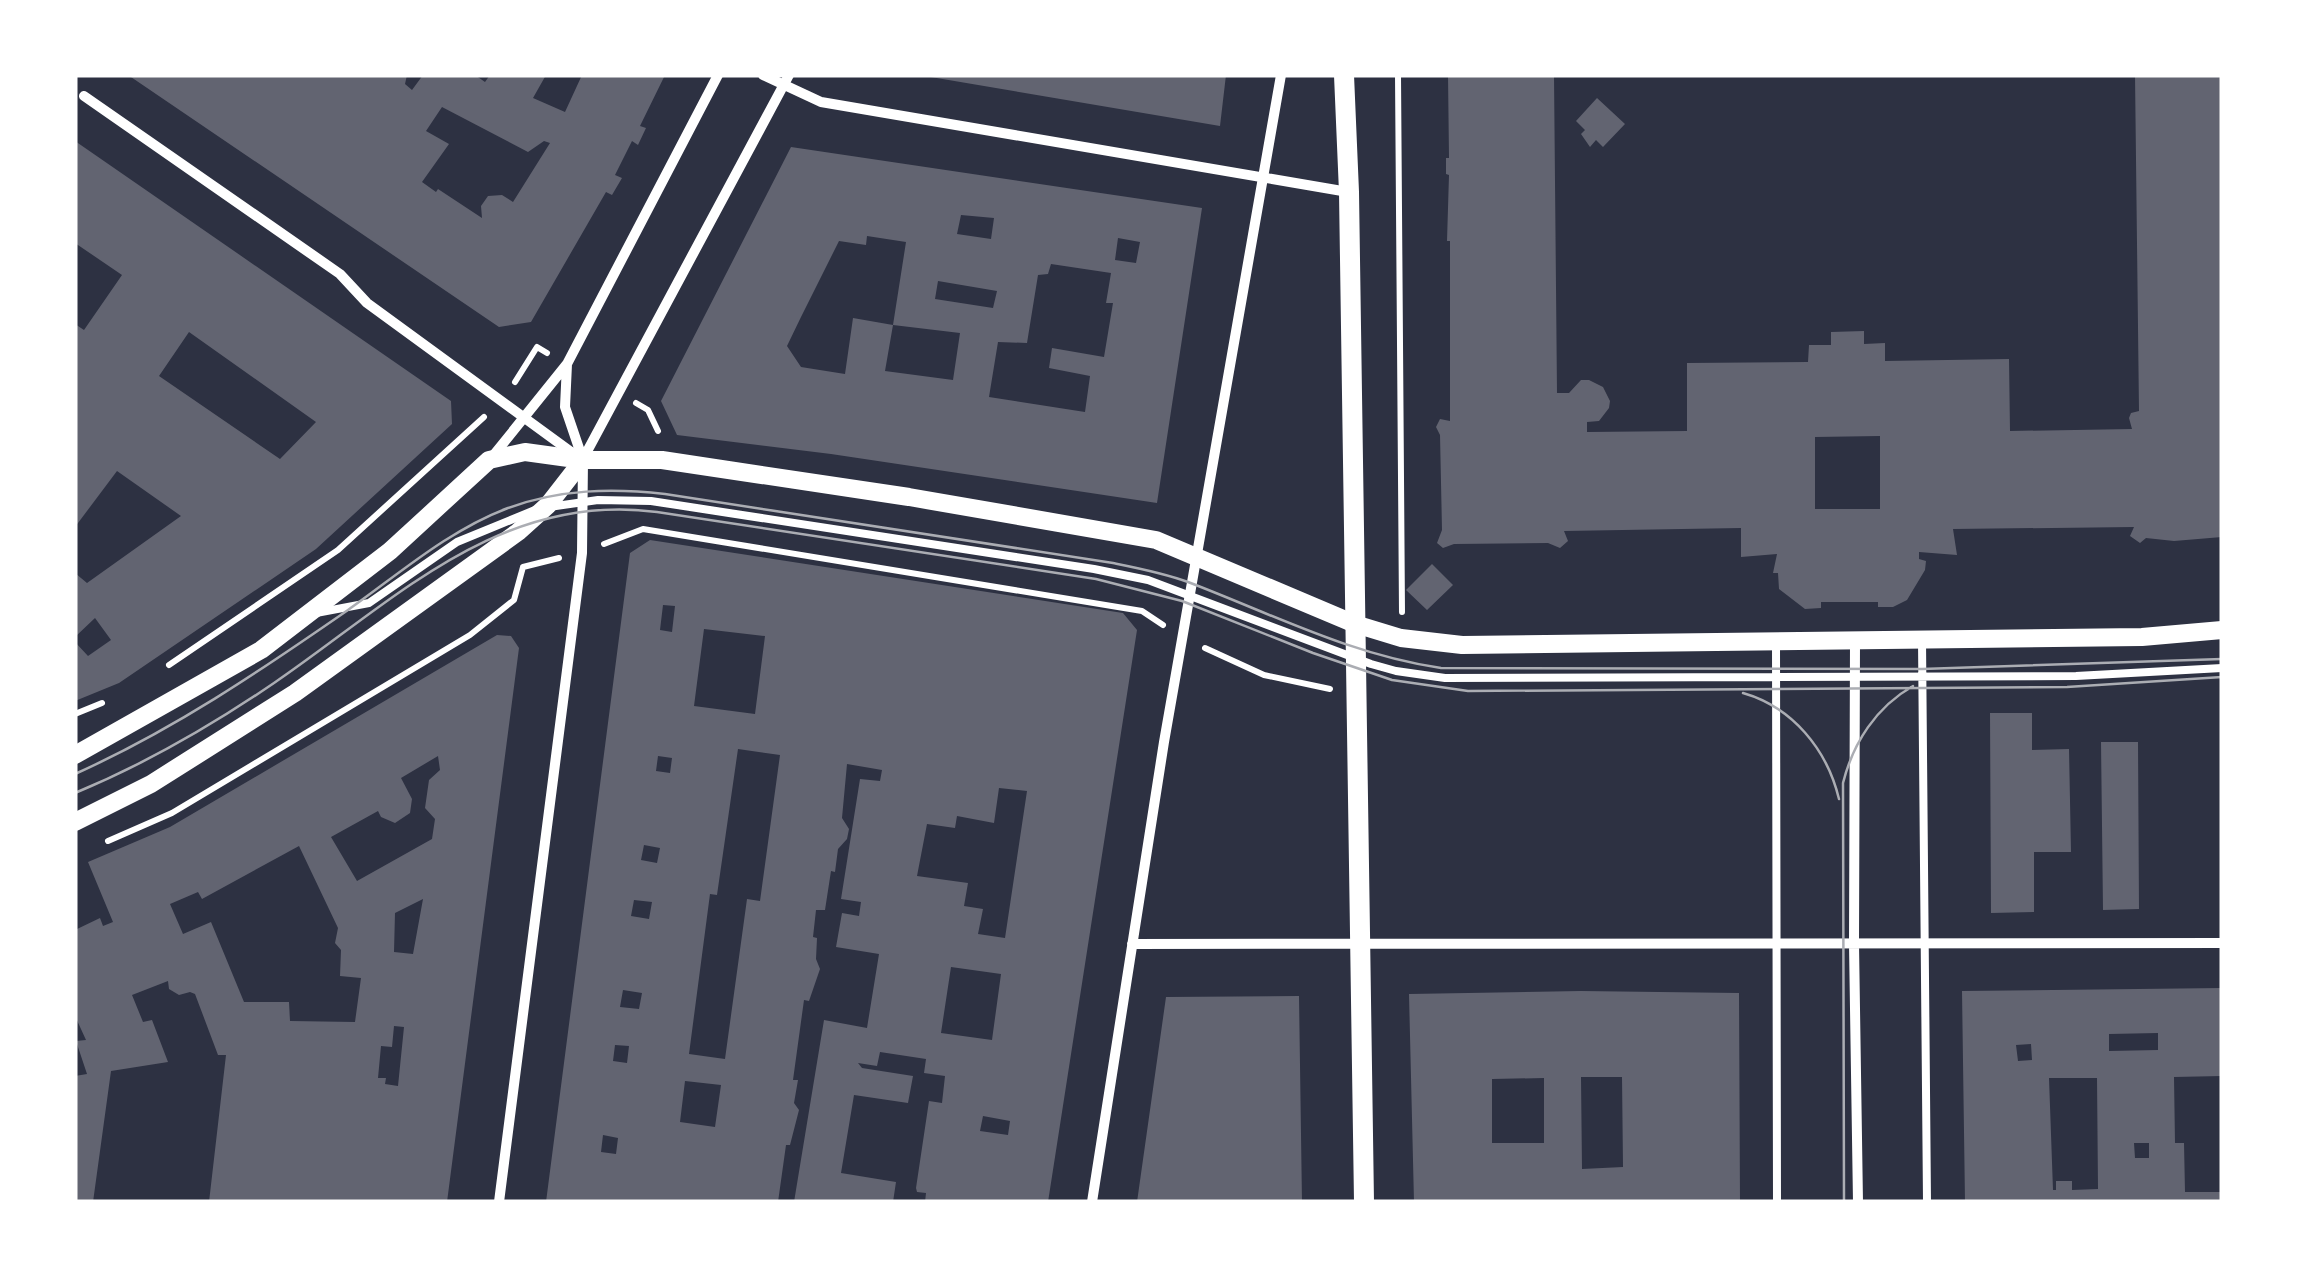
<svg xmlns="http://www.w3.org/2000/svg" width="2297" height="1277" font-family="Helvetica,sans-serif">
  <style>
    .building { fill: #626471; fill-rule: evenodd }
    .lines { fill: none; stroke-linecap: round; stroke-linejoin: round }
    .path { stroke: #fff; stroke-width: 6 }
    .service { stroke: #fff; stroke-width: 8 }
    .minor { stroke: #fff; stroke-width: 10 }
    .tertiary { stroke: #fff; stroke-width: 18 }
    .secondary { stroke: #fff; stroke-width: 20 }
    .tram { stroke: #abadb3; stroke-width: 2.5 }
  </style>
  <rect width="100%" height="100%" fill="#2d3142"/>
  <path class="building" d="M128 75H407L405 84 412 90 423 75H475L485 82 490 75H546L533 98 565 112 582 75H665L640 126 646 128 638 145 632 141 615 175 622 178 612 195 606 192 531 322 499 327ZM442 107 528 152 544 141 550 143 513 202 502 195 488 196 481 206 482 218 438 189 436 192 422 182 449 144 426 131Z
    M919 75H1226L1220 126Z
    M1448 75H1554L1557 393H1569L1581 380H1589L1603 387 1610 401 1609 408 1599 421 1587 422V432L1687 431V363L1808 362 1809 345H1831V332L1864 331V344L1885 343V361L2009 359 2010 431 2132 429 2129 418 2131 413 2139 411 2135 75H2222V537L2174 541 2146 538 2140 543 2130 536 2134 527 1953 529 1957 555 1919 552V559L1926 561 1925 570 1907 600 1893 607H1878V602H1821V608L1805 609 1779 589 1778 573H1773L1777 554 1741 557V528L1564 531 1568 541 1560 548 1548 543 1454 544 1443 548 1437 543 1442 530 1440 435 1436 427 1440 419 1450 421V241H1447L1449 175 1446 174V158H1449ZM1880 436V509H1815V437Z
    M1597 98 1625 124 1603 147 1596 140 1590 147 1581 134 1585 130 1576 121Z
    M75 141 451 401 452 424 316 549 119 683 75 701V642L88 656 111 640 95 618 75 637V573L87 583 181 516 117 471 75 527V324L84 330 122 275 75 243ZM189 332 316 422 280 459 159 376Z
    M791 147 1202 208 1157 503 831 454 677 435 661 401ZM961 215 994 218 991 239 957 234ZM867 236 906 242 893 325 853 318 845 374 801 367 787 346 801 317 839 241 866 245ZM1118 238 1140 242 1136 263 1115 260ZM1051 264 1111 273 1106 303H1113L1104 357 1052 348 1049 368 1090 376 1085 412 989 397 998 342 1027 343 1038 275 1048 274ZM938 281 997 291 993 308 935 299ZM893 325 960 333 953 380 885 371Z
    M650 540 1123 613 1137 630 1048 1202H925L926 1193 917 1192 916 1188 929 1101 942 1103 945 1076 924 1073 926 1059 880 1052 877 1066 858 1063 862 1068 913 1076 908 1103 854 1095 841 1173 896 1182 893 1202H794L824 1020 867 1028 879 954 836 947 842 913 859 916 861 902 841 899 860 779 880 781 882 770 847 764 842 818 849 829 847 839 838 849 835 872 831 871 825 910H816L813 937 817 938 816 959 820 969 809 1001 804 1000 793 1080H798L794 1103 799 1110 790 1145H786L778 1202H546L630 553ZM663 605 675 606 672 632 660 630ZM704 629 765 636 755 714 694 706ZM738 749 780 755 760 901 747 899 725 1059 689 1054 710 894 717 895ZM658 756 672 758 670 773 656 771ZM999 788 1027 791 1005 938 978 934 983 909 964 906 968 883 917 876 927 824 955 828 957 816 994 823ZM644 845 660 848 657 863 641 860ZM634 900 652 902 649 919 631 916ZM951 967 1001 974 992 1040 941 1033ZM623 990 642 993 639 1009 620 1007ZM615 1045 629 1046 627 1063 613 1061ZM685 1081 721 1085 715 1127 680 1122ZM983 1116 1010 1121 1008 1135 980 1131ZM603 1135 618 1138 616 1154 601 1152Z
    M1432 564 1453 585 1427 610 1406 590Z
    M497 635 511 636 519 648 447 1202H209L226 1055H218L195 994 190 992 179 995 169 989 168 981 132 995 143 1022 152 1020 168 1062 111 1071 93 1202H75V1076L87 1074 76 1041 86 1040 75 1016V930L100 918 103 926 113 922 88 862 170 827ZM438 756 440 770 429 780 425 808 435 819 432 839 357 881 331 837 378 811 381 817 395 823 410 813 412 799 401 778ZM299 846 338 928 335 943 341 950 340 976 361 978 355 1022 290 1021 289 1002H244L211 922 183 934 170 904 198 892 202 899ZM423 899 413 954 394 952 395 913ZM394 1026 404 1027 398 1086 385 1084 386 1078H378L381 1046 392 1047Z
    M1990 713H2032V750L2069 749 2071 852H2034V912L1991 913Z
    M2101 742H2138L2139 909 2103 910Z
    M2222 988V1076L2174 1077 2175 1143H2184L2185 1192H2222V1202H1965L1962 991ZM2158 1033V1050L2109 1051V1034ZM2031 1044 2032 1060 2018 1061 2016 1045ZM2049 1078H2097L2098 1189 2072 1190V1181H2056V1190H2053ZM2134 1143H2149V1158H2135Z
    M1581 991 1739 993 1740 1202H1414L1409 994ZM1581 1077H1622L1623 1167 1582 1169ZM1544 1078V1143H1492V1079Z
    M1299 996 1302 1202H1137L1166 997Z"/>
  <g class="lines">
    <path class="path" d="M1398 75 1402 612
      M515 382 537 347 547 353
      M636 403 648 410 658 431
      M604 544 643 529 1142 611 1163 625
      M523 567 559 558
      M1205 648 1264 675 1330 689
      M169 665 338 550 484 417
      M75 714 102 703
      M108 841 172 813 470 635 514 600 523 567"/>
    <path class="service" d="M549 507 598 500 651 501 1094 569 1148 580 1371 664 1396 671 1445 678 2076 676 2222 668
      M316 613 369 603 457 542 535 510
      M1922 640 1927 1202
      M1776 642 1777 1202"/>
    <path class="minor" d="M763 75 821 102 1348 192
      M84 96 340 274 367 303 578 457
      M493 456 567 364 718 75
      M583 459 789 75
      M1855 641 1854 944 1858 1202
      M1132 944 2222 943
      M499 1202 582 553 583 460 565 407 567 364
      M1092 1202 1164 742 1281 75"/>
    <path class="tertiary" d="M75 755 261 650 390 551 489 460 525 452 583 460H662L909 497 1156 540 1355 624 1401 638 1462 645 2142 637 2222 630
      M75 822 151 784 295 693 518 532 548 505 583 460"/>
    <path class="secondary" d="M1344 75 1349 192 1364 1202"/>
    <path class="tram" d="M1743 693C1792 707 1827 749 1839 799
      M75 774C173 730 260 671 348 610 399 574 449 530 508 508 560 489 612 488 665 494L1113 563C1138 568 1164 573 1188 582 1272 614 1351 655 1441 668L1922 669 2222 659
      M75 793C145 764 211 726 274 683 394 601 500 491 657 512L1096 579 1182 601 1313 653 1392 680 1468 691 2067 687 2222 677
      M1844 1202 1843 783C1853 743 1876 707 1913 686"/>
  </g>
  <rect width="2297" height="1277" fill="none" stroke="#ffffff" stroke-width="155"/>
</svg>
